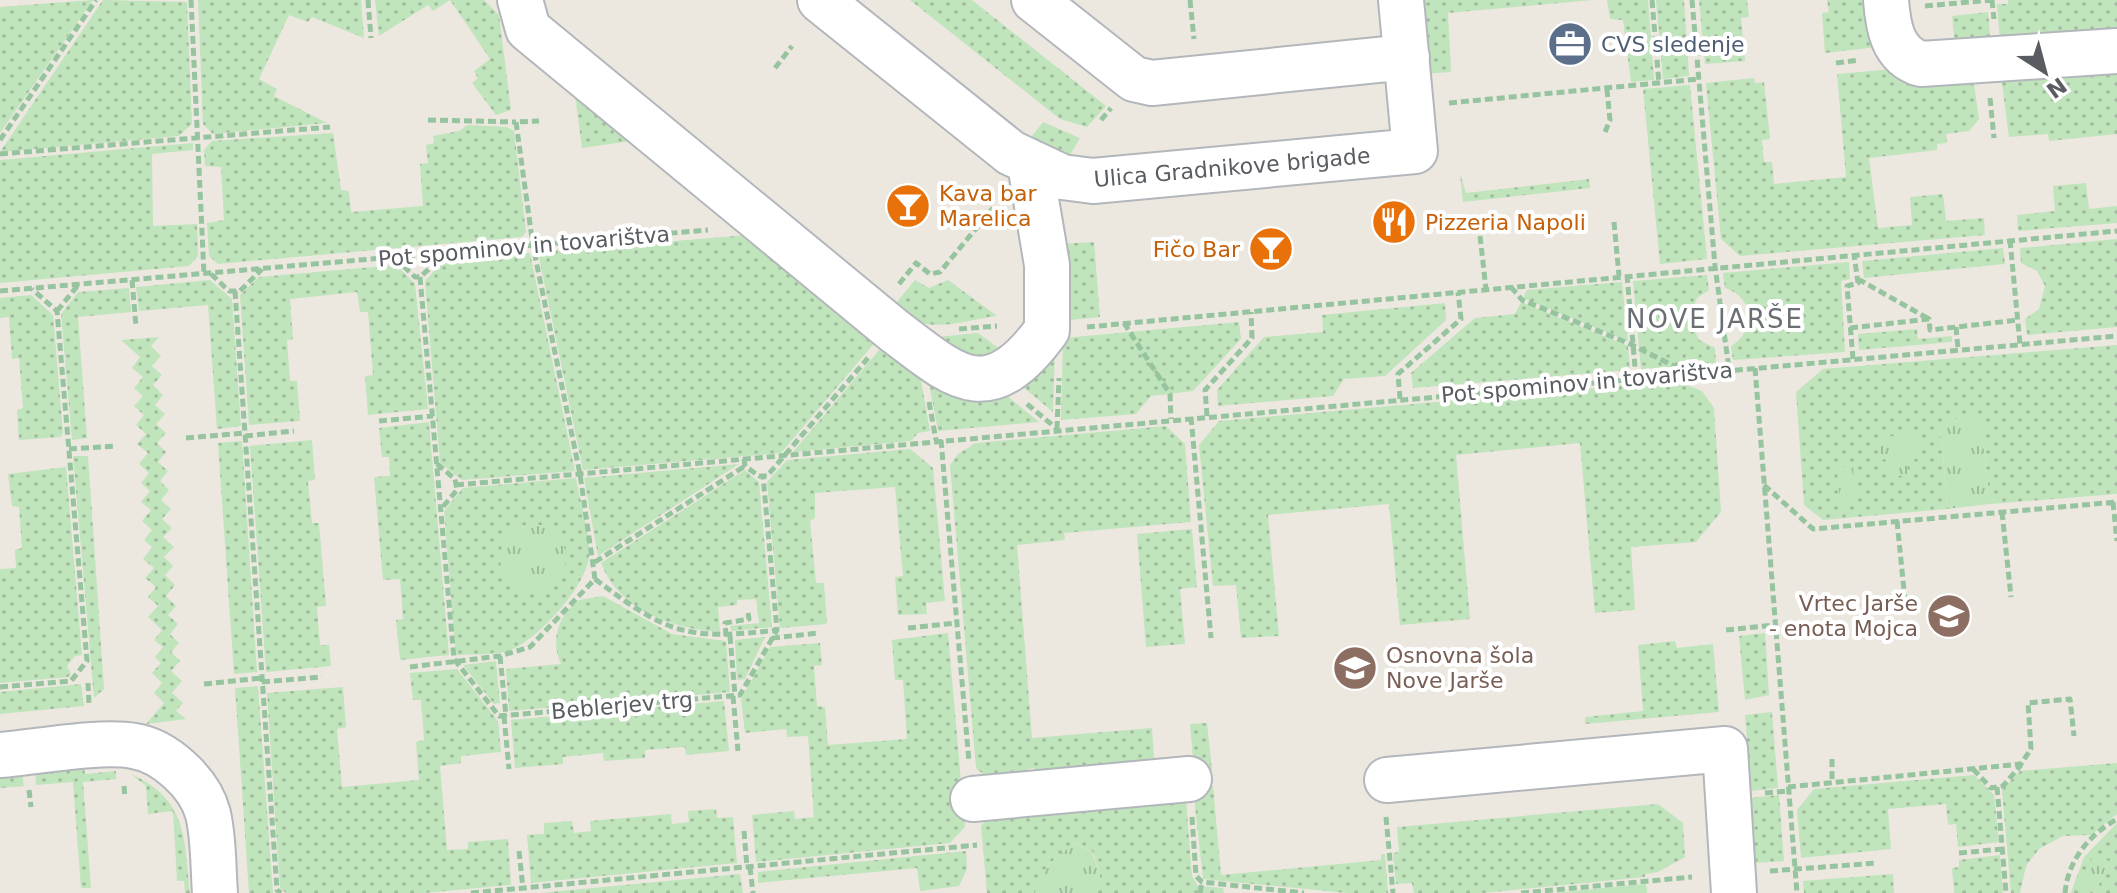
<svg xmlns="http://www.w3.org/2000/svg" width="2117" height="893" font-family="'DejaVu Sans',sans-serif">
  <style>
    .grass { fill: url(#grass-dots); fill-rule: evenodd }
    .park { fill: url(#park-tufts) }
    .garden { fill: #c0e4bc }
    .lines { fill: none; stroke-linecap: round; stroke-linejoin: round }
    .minor-casing { stroke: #b3b7bb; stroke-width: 48 }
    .path { stroke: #96c49f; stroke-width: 5; stroke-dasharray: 8 4; stroke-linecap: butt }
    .minor { stroke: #fff; stroke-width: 44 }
    .labels { text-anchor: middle; stroke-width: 8; stroke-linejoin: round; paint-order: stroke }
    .service-label { font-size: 22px; fill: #4e5e75; stroke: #fff; text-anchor: start }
    .street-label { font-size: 22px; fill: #595d61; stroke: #fff }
    .food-label { font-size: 22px; fill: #c56008; stroke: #fff; text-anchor: start }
    .education-label { font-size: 22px; fill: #785e54; stroke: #fff; text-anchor: end }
    .quarter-label { font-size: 26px; letter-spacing: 2px; fill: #6a6f73; stroke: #fff }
  </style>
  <defs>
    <pattern id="grass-dots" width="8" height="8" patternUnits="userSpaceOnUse" patternTransform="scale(2)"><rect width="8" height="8" fill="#c0e4bc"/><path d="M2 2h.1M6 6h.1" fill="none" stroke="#9fbc9c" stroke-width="1.8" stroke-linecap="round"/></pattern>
    <pattern id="park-tufts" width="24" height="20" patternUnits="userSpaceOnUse" patternTransform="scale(2)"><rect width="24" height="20" fill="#c0e4bc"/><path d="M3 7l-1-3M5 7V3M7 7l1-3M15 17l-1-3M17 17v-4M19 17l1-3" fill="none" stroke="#9fbc9c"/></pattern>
  </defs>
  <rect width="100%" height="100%" fill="#ece8e0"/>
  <path class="grass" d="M93 0 0 133V7Z
    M103 0 187 2 192 124 179 136 0 152Z
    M198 0H361L364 38 312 17 308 22 289 15 259 79 277 89 274 96 327 123 213 134 203 124Z
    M375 0H484L499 15 511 110 496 115 472 83 478 78 474 71 490 59 450 0 433 11 428 5 379 36Z
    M910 0H972L1106 106 1087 127 1060 119Z
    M1415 0H1593L1448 13 1451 72 1422 74Z
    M1607 0H1648L1654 80 1631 82 1623 20 1610 19Z
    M1656 0H1684L1689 76 1663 79Z
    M1699 0H1747L1749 17 1741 18 1745 61 1705 64Z
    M1827 0H1878L1877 47 1825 53 1822 13 1829 12Z
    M2008 0H2117V42L2001 53 1997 4H2008Z
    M1988 12 1992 55 1956 56 1952 16Z
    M2117 58V134L2049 141 2048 134 2009 137 2000 68Z
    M1904 68 1972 70 1979 119 1969 131 1946 134 1947 143 1937 144V150L1869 158 1878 228 1912 225 1910 197 1943 194 1946 221 1984 218 1985 235 1740 256 1721 239 1706 83 1754 78 1755 83 1764 82 1770 139 1762 140 1764 162H1772L1774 184 1846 177 1837 74Z
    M1690 85 1707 259 1660 264 1643 89Z
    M575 95 631 141 582 148Z
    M1043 122 1080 138 1067 160 1028 141Z
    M467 125 507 127 514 131 526 232 521 237 218 264 209 256 207 223 224 220 221 167 205 166 204 150 212 141 333 133 341 190 349 191 351 212 423 206 420 164 428 163 426 145 434 143 433 136 459 131Z
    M193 143V150L152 154 153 226 197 224 198 256 189 266 0 283V160Z
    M1460 173 1466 193 1589 179 1590 188 1463 202Z
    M2086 183 2089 209 2117 206V223L2018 231 2017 215 2055 211 2053 186Z
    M748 235 877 340 781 453 583 470 538 252Z
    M2117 239V327L2027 335 2025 319 2039 309 2045 286 2037 271 2021 263 2020 248Z
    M1094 242 1100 317 1061 321 1060 244Z
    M2003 248 2005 264 1864 278 1862 261Z
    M530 253 575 471 462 480 440 463 425 281 444 260Z
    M1849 262 1850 279 1841 281 1845 352 1733 360 1731 346C1756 330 1755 298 1725 288L1723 273Z
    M396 265 415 284 428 409 368 415 365 376 373 375 368 312H360L357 292 290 299 293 339 287 340 290 381H297L300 421 249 425 240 295 259 277Z
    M1707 275 1709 290 1697 298 1689 318 1699 340 1715 348 1716 363 1641 369 1633 281Z
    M210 280 232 299 241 426 217 429 208 305 139 311 136 287Z
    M915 280 929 288 948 280 997 316C954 322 929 336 892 308Z
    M1622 282 1628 341 1523 298 1527 290Z
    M129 288 131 312 78 317 87 438 72 440 61 314 78 292Z
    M31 295 53 315 63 432 61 437 19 440 17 410 23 408 19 358 12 359 9 317 0 318V298Z
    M1521 302 1628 346 1630 370 1413 388 1411 373 1475 318 1515 314Z
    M1445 303 1446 320 1385 376 1344 379 1333 396 1218 406 1217 390 1264 337 1323 332 1322 315Z
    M1239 322 1241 339 1193 391 1151 396 1136 414 1061 420 1063 338Z
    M1917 329 1918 339 1952 336V342L1859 350 1858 334Z
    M978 333 997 347 1013 344 981 363 937 337Z
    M159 337 151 346 161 356 152 366 162 375 153 385 163 395 155 405 165 414 156 424 166 433 157 443 166 452 158 462 168 471 160 481 169 490 161 500 171 509 162 519 172 528 163 537 174 547 164 557 173 566 165 575 175 585 166 596 176 606 168 615 178 624 170 634 179 643 171 652 180 661 171 671 182 681 172 693 183 703 176 711 186 719 146 724 164 703 154 693 162 683 152 673 161 663 155 657 163 647 154 640 162 630 148 617 158 606 148 597 156 587 145 578 154 568 143 559 152 547 144 540 152 530 142 521 151 510 141 502 150 491 141 483 149 473 139 464 148 453 137 444 146 434 136 425 144 415 134 406 143 396 134 388 143 377 132 368 140 357 121 340Z
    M885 343 919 370 930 431 918 433 911 441 793 452Z
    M2117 345V494L1990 504 1982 434 1962 417 1946 422 1942 438 1947 509 1823 520 1804 505 1796 392 1823 369Z
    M1055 347 1053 412 1018 383Z
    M928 378 1000 390 1039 422 938 431Z
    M1676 381 1702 391 1714 408 1721 512 1696 542 1631 547 1635 610 1595 613 1580 443 1456 455 1470 619 1400 625 1389 504 1268 515 1279 636 1241 638 1236 585 1213 586 1199 445 1219 421Z
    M429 422 449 655 400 660 396 620 403 619 400 579 383 580 374 477 390 476 389 457H382L379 428Z
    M1166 426 1185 444 1191 522 1064 533 1065 540 1017 545 1032 738 1152 728 1155 774 1036 776 1034 768 1028 769V777L999 788 976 768 950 465 958 454 976 443Z
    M312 440 315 480 308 481 312 523H319L326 606 317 607 320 645H329L331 666 266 672 250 446Z
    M242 441 257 672 234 674 218 443Z
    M910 449 933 468 945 601 926 603 927 614 898 615 895 577 903 576 895 487 815 493V518L810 521 816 583H824L827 624 780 628 767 482 787 460Z
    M73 456H88L104 689 94 698Z
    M739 464 598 556 584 478Z
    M66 467 82 655 75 656 67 666 71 674 68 677 0 683V569L16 568 15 550 22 548 19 507 12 506 8 474Z
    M745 470 759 482 772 627 732 631 730 626 759 623 756 599 737 600V605L718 607 720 632C674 629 619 611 601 563Z
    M576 478C580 502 591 534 589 557 586 587 534 645 505 652 490 655 472 654 456 655L444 511 463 488ZM539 525 554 532 548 588 524 590 522 526Z
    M1192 529 1197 587 1180 589 1185 644 1146 647 1137 534Z
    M603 596 672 634 726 641 730 692 509 711 506 669 561 664C550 641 558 615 579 600Z
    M948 633 965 827 950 843 756 862 752 815 794 811 795 819 814 817 808 736 787 737 786 729 745 733 741 699 770 647 820 643 822 665 814 666 817 706 825 707 828 745 907 739 903 680H895L892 640Z
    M1765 633 1769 695 1745 700 1739 636Z
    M765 637 745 679 737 680 735 640Z
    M1675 641 1677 648 1713 644 1719 712 1585 724V717L1643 711 1638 645Z
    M496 661 500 703 494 704 463 665Z
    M457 669 498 721 501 752 461 756V763L440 766 447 850 468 849V842L508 839 511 885 424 893H286L280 888 267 693 343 687 346 727 337 729 342 787 419 780 416 742 424 740 421 700H413L410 673Z
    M81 684 84 706 0 714V692Z
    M258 686 273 893H249L235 688Z
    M724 701 729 751 686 755 685 747 645 750V758L604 761 603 753 563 757V764L515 768 511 720Z
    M1772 712 1778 788 1751 791 1745 715Z
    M1207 723 1212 770 1194 771 1190 724Z
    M2117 763V814L2091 835 2063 836 2039 849 2026 866 2020 893H2011L2002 790 2020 771Z
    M84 764 85 774 116 771V779L83 782 91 888H81L73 782 36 785 35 768Z
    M22 771 24 786 0 788V772Z
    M131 774C188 800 184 838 190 893H185L184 881H177L173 811 148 814 146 786Z
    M1974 775 1994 795 1999 842 1958 847 1956 824 1948 825 1946 804 1888 809 1891 849 1801 858 1797 810 1814 789Z
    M1213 786 1221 875 1381 860V854H1385L1388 893H1347L1203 879 1193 788Z
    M1185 788 1192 876 1198 886 1223 888 1224 893H1097L1100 875 1093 852 1074 843 1049 864 1035 893H987L981 826 999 804Z
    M1779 795 1784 861 1755 863 1749 798Z
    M1658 804 1683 823 1685 857 1658 872 1645 874V877L1483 893H1414L1412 883 1396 884 1393 853 1399 852 1397 827Z
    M716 809 717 818 733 817 737 863 531 883 527 835 544 834V823L572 821 574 833 591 831 590 821 671 814 672 824 689 822 688 811Z
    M2117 823V893H2095L2109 861 2079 885 2094 893H2071L2084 857Z
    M966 851 967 869 959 886 920 891 917 868 758 883V872Z
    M2000 855 2003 893H1954L1952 868 1959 867V860Z
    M740 874 743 893H540Z
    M1893 874 1894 893H1804L1803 881Z"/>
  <path class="park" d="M1962 417 1975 418 1990 427 1982 434 1990 504 1947 509 1942 438 1933 434 1946 422Z
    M1918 433 1920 458 1907 460 1908 475 1889 477 1887 459 1880 460 1877 438Z
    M1853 466 1856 505 1840 506 1837 467Z
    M500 558a33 33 0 1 1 66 0a33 33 0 1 1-66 0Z
    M1074 843 1092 852 1100 875 1097 893H1035L1049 864Z
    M2094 854 2109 861 2095 893 2079 886Z"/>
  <path class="garden" d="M1646 884 1647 893H1554Z"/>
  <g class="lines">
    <g class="minor-casing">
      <path id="minor" d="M520 0 528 29 892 329C955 377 988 411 1047 330V265L1030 164
        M820 0 1011 153 1062 177 1093 181 1415 151 1401 0
        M1034 0 1134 79 1152 83 1407 57
        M1886 0C1888 26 1892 55 1921 64L2117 51
        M0 755C37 752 100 740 134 746 165 751 200 783 208 814 214 839 213 867 215 893
        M1387 780 1725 749 1734 893
        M973 799 1189 779"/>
    </g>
    <path class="path" d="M191 0 204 274
      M368 0 371 38
      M1190 0 1194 39
      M1652 0 1659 84
      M1692 0 1715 266 1729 369
      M1992 0 1994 19
      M1925 6 1992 0
      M1836 63 1859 60
      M775 68 792 46
      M1990 98 1994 138
      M1449 103 1699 79
      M428 120 516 122
      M1101 120 1111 108
      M1605 132 1610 120 1607 90
      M0 140 96 0
      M0 154 330 127
      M1614 222 1619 276
      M1480 236 1486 289
      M2010 240 2020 344
      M395 258 415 277H420L445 255
      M211 274 229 291H240L262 269
      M1627 275 1636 378
      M420 277 454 659 499 716 740 695 777 630 763 476
      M1858 279 1929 319
      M132 280 136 326
      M899 284 916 263 930 274 940 272 993 208
      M1511 287 1522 300 1628 343 1688 373
      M0 291 708 230
      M235 291 277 890 281 893
      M57 311 79 284
      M1124 323 1170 394 1171 419
      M1087 327 2117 231
      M1956 327 1958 349
      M1850 328 1929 319 1930 330 2018 320
      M959 329 997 326
      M1853 359 1847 286 1858 283 1854 254
      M1755 368 1797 893
      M1400 399 1398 374 1461 319 1458 292
      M929 402 936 440
      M1027 404 1056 428
      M1207 416 1205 390 1252 338 1251 312
      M1191 417 1211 638
      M379 421 433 416
      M1057 429 1059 378
      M245 436 294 431
      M186 438 245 433
      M941 440 969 762
      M69 449 115 446
      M744 459 745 466 759 476H767L868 358
      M437 464 455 479 457 490 441 509
      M456 485 2117 336
      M1764 485 1813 529 2117 502
      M2113 502 2117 541
      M2002 512 2011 597
      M1897 521 1906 610
      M595 562 745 466
      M595 579C666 633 687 641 777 630
      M908 628 957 623
      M1726 630 1774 625
      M726 636 725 623 749 619 748 613
      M730 636 735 695
      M772 638 819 633
      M500 656 506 716
      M410 667 500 656 530 647 595 579 580 474 533 246 516 122 539 121
      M262 682 322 677
      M88 683 89 705
      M204 684 262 678
      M0 687 71 681 87 661 57 311 32 289
      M733 696 738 751
      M504 716 509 769
      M1832 759V782
      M1973 769 1991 788 2003 786 2021 765
      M124 786 125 798
      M1788 787 2021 764 2031 749 2028 703 2070 699 2074 736
      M1997 787 2006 893
      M29 790 31 807
      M1765 793 1788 791
      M1192 817 1196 876 1202 882 1304 893
      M1386 817 1393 893
      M744 831 747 867
      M519 851 523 889
      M1959 853 2003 849
      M750 867 753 893
      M1770 871 1877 863
      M471 893 977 845
      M1200 893 1202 882
      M1521 893 1692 877
      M2065 893C2068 860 2089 835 2117 819"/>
    <use href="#minor" class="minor"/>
  </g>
  <defs>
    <g id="office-disc" transform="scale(2.3)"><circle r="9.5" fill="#5c6f8a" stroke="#fff"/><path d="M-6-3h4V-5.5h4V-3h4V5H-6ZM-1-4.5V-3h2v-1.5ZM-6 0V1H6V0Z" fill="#fff"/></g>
    <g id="bar-disc" transform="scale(2.3)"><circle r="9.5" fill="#e8710a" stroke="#fff"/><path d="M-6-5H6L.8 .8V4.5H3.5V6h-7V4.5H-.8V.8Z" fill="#fff"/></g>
    <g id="restaurant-disc" transform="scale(2.3)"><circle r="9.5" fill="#e8710a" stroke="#fff"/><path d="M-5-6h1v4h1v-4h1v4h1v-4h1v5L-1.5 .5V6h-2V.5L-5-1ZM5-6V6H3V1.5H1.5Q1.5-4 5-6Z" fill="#fff"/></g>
    <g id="school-disc" transform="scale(2.3)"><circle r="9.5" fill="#8d6e63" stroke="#fff"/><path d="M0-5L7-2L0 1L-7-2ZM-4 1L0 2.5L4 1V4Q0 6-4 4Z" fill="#fff"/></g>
  </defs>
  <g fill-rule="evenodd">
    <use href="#office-disc" x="1570" y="44"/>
    <use href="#bar-disc" x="908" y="206"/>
    <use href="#restaurant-disc" x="1394" y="222"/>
    <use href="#bar-disc" x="1271" y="249"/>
    <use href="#school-disc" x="1949" y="616"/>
    <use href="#school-disc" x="1355" y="668"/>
  </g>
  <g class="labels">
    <g class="service-label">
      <text x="1601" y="52">CVS sledenje</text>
    </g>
    <g class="street-label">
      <text transform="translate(1232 167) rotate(-5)" y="8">Ulica Gradnikove brigade</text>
      <text transform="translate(524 246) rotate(-5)" y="8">Pot spominov in tovarištva</text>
      <text transform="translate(1587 382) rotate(-5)" y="8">Pot spominov in tovarištva</text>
      <text transform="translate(622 705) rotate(-5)" y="8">Beblerjev trg</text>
    </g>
    <g class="food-label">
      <text x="939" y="201">Kava bar<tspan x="939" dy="25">Marelica</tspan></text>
      <text x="1425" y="230">Pizzeria Napoli</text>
      <text x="1240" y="257" text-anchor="end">Fičo Bar</text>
    </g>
    <g class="education-label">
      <text x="1918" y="611">Vrtec Jarše<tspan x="1918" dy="25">- enota Mojca</tspan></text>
      <text x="1386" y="663" text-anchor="start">Osnovna šola<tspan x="1386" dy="25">Nove Jarše</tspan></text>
    </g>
    <g class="quarter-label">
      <text x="1715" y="328">NOVE JARŠE</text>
    </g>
  </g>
  <g transform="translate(2045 72) rotate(144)" stroke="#ffffff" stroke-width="6" paint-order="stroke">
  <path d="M0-6L14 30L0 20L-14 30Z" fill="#595d61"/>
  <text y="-12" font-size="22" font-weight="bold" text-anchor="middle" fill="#595d61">N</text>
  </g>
</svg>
